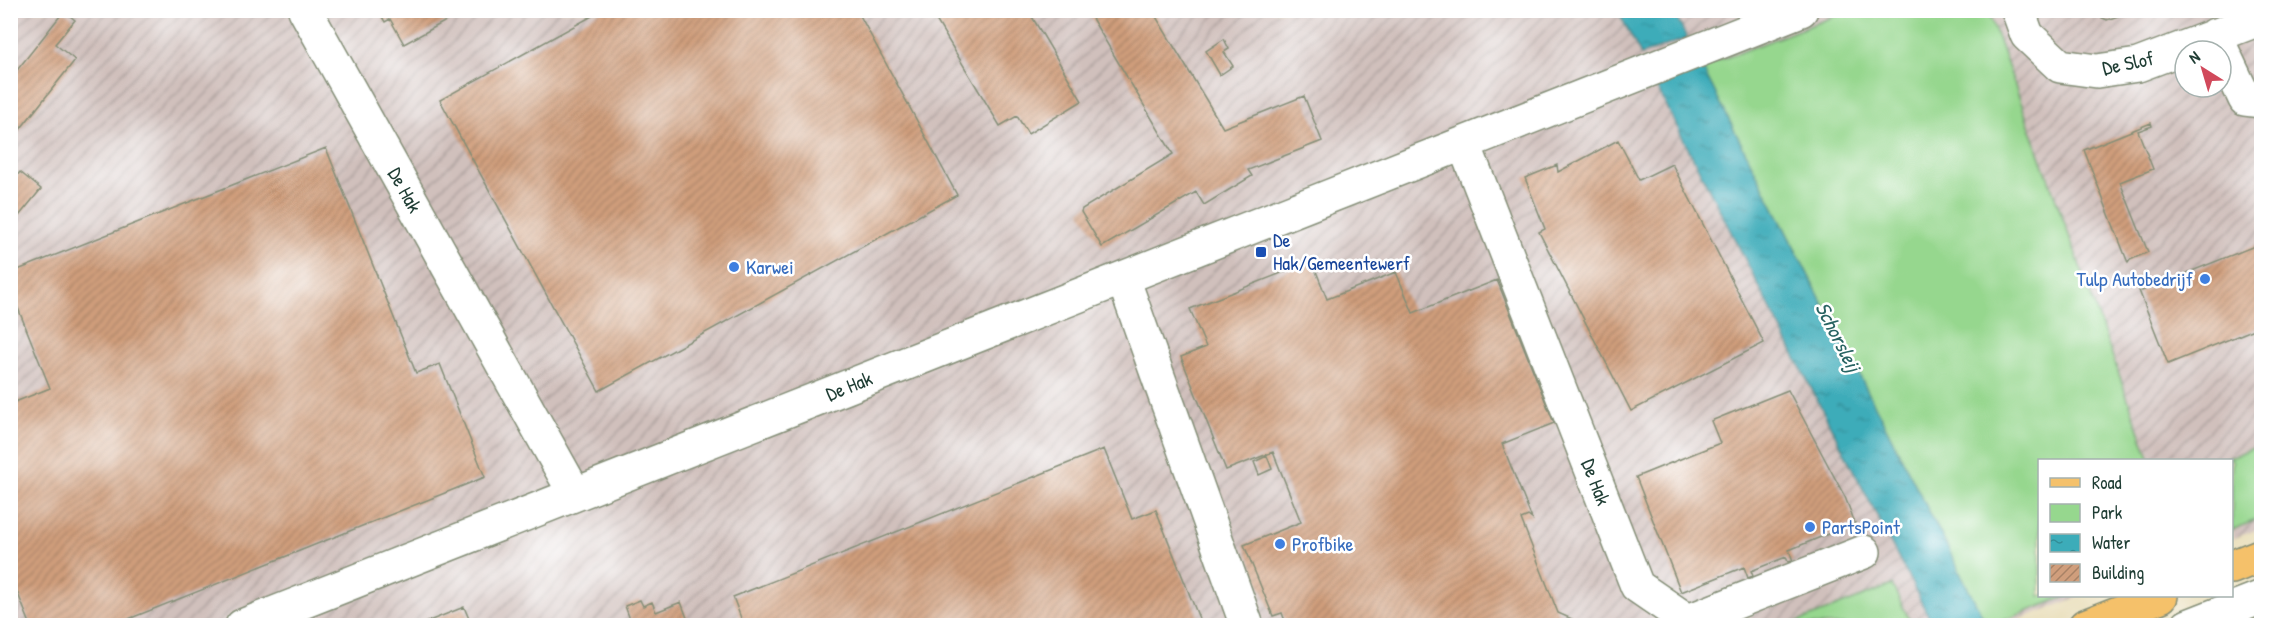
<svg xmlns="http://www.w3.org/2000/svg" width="2272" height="636" font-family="'Patrick Hand',sans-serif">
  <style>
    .industrial { fill: url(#industrial-furrows); fill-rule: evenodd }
    .green { fill: #96d78e; stroke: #5a8a61; stroke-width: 1.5 }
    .water { fill: url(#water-ripples); stroke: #2e7476; stroke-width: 1.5 }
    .building { fill: url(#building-hatch) }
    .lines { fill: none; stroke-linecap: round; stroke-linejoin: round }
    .minor-casing { stroke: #848e77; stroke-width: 36 }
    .major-casing { stroke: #848e77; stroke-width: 36 }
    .minor { stroke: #fff; stroke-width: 33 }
    .major { stroke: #f5c16b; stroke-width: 33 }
    .transit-dot { fill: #1a4fb4; stroke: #fff; stroke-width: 2 }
    .shop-dot { fill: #3f7fe0; stroke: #fff; stroke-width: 2 }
    .labels { text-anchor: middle; stroke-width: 5; stroke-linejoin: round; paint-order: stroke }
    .street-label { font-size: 20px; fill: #1f3d34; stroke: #fff }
    .transit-label { font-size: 20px; fill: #164399; stroke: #fff; text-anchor: start }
    .shop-label { font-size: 20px; fill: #366cbe; stroke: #fff; text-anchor: start }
    .water-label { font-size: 21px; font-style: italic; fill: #296463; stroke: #fff }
  </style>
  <defs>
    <pattern id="industrial-furrows" width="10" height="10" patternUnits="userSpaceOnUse" patternTransform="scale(1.5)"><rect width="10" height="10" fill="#d0c0bc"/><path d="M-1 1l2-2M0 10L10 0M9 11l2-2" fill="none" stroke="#a89d9a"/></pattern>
    <pattern id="water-ripples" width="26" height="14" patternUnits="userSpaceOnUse" patternTransform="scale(1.5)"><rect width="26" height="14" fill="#3cacb9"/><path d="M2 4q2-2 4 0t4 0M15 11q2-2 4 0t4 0" fill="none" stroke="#328d97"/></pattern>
    <pattern id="building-hatch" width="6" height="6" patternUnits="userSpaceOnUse" patternTransform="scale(1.5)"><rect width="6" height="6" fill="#d09e7c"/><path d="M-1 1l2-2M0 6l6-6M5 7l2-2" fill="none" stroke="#a88266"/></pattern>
  </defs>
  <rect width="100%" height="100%" fill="#fff"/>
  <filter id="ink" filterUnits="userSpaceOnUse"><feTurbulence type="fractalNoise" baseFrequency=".0167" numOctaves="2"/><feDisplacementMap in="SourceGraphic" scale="12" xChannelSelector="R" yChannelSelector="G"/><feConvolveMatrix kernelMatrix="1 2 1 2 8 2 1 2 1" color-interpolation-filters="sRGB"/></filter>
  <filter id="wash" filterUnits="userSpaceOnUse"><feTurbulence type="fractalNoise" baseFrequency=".008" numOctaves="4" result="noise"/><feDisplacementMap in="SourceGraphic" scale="24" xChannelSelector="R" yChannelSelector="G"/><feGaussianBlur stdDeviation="1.35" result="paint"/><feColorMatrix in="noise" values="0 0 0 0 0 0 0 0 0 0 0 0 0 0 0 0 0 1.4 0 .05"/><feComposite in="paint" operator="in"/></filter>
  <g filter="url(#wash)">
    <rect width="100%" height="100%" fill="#e9deba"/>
    <path class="industrial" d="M10 11H2261V528L2232 539V460H2040V596H2081L2002 626 11 625ZM2185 51H2221V87H2185Z"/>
    <path class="green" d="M1848 11H1988L2150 460H2040V596H2067L1992 625H1987L1702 67Z
      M2261 445V518L2232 530V460H2222Z
      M1892 585 1912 625H1790Z"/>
    <path class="water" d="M1618 11H1673L1687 38 1641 55Z
      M1702 67 1987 625H1933L1655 84Z"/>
    <g id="blocks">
      <path class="building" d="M378 10H466L404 44 390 19 385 22Z
        M603 10H857L957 195 599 391 440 100Z
        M930 10H1028L1082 101 1028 134 1017 116 1000 126Z
        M1087 10H1152L1223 128 1304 96 1322 141 1248 170 1252 176 1204 205 1196 192 1102 247 1081 212 1082 209 1173 154Z
        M2084 10H2132V11L2107 20Z
        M64 11 75 20 55 44 75 60 10 142V79Z
        M1224 39 1229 49 1224 52 1233 66 1220 75 1206 51Z
        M2151 123 2152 126 2138 131 2153 169 2120 182 2148 252 2130 260 2128 263 2084 150Z
        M1618 140 1639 180 1672 164 1764 343 1631 411 1539 232 1545 229 1525 178 1557 165 1558 172Z
        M326 148 416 373 440 364 485 477 111 626H31L10 574V404L50 388 10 288V273Z
        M20 172 41 189 10 227V184Z
        M2262 243V326L2168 364 2138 288 2142 291Z
        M1312 261 1327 299 1396 272 1413 313 1497 280 1554 423 1502 444 1532 519 1528 516 1521 519 1558 613 1574 620 1572 626H1287L1282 613 1273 616 1244 545 1301 522 1273 452 1226 470 1181 357 1206 347 1190 309Z
        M1788 390 1845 497 1855 523 1789 550 1793 561 1788 562 1786 557 1751 571 1753 576 1748 578 1744 567 1681 592 1636 477 1720 443 1711 421Z
        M1104 449 1132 519 1156 510 1202 626H744L733 597Z
        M1267 456 1272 469 1259 475 1254 462Z
        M640 600 643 606 652 602 656 612 681 602 690 626H622L631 622 625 606Z
        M464 607 472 626H419V625Z"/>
    </g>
  </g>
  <g filter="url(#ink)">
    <use href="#blocks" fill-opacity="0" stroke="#848e77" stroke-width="1.5"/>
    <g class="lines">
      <g class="minor-casing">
        <path id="minor" d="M305 10 575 494
          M2018 10 2027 35 2060 66 2097 71 2138 65 2262 18
          M2215 35 2245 99 2262 101
          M1464 144 1637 586 1688 621 1864 552
          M1123 278 1247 626
          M242 626 1801 10
          M2188 626 2262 597"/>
      </g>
      <g class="major-casing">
        <path id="major" d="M2232 567 2262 555
          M2085 626 2161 596"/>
      </g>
      <use href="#minor" class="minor"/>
      <use href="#major" class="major"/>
    </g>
  </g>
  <rect class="transit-dot" x="1255" y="246" width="12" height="12" rx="3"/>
  <g class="shop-dot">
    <circle cx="734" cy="267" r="6"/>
    <circle cx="2205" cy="279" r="6"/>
    <circle cx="1810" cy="527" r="6"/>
    <circle cx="1280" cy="544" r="6"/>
  </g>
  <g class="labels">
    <g class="street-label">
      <text transform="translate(2128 63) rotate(-12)" y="7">De Slof</text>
      <text transform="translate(405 190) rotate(61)" y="7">De Hak</text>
      <text transform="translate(849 386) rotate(-22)" y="7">De Hak</text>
      <text transform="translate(1596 482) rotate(69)" y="7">De Hak</text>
    </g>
    <g class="transit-label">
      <text x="1273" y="247">De<tspan x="1273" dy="23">Hak/Gemeentewerf</tspan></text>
    </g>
    <g class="shop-label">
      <text x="746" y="274">Karwei</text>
      <text x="2193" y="286" text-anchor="end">Tulp Autobedrijf</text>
      <text x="1822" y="534">PartsPoint</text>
      <text x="1292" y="551">Profbike</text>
    </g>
    <g class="water-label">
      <text transform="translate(1838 337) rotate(63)" y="7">Schorsleij</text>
    </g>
  </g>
  <rect width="2272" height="636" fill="none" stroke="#fff" stroke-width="36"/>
  <rect x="2038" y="459" width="195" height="138" fill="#ffffff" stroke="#a5b1ae" stroke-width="1.5"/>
  <rect x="2050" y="478" width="30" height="9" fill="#f5c16b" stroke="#a5b1ae" stroke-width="1.5"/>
  <text x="2092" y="489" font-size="18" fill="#1f3d34">Road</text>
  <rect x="2050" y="504" width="30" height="18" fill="#96d78e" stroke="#a5b1ae" stroke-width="1.5"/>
  <text x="2092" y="519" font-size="18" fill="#1f3d34">Park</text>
  <rect x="2050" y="534" width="30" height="18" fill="url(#water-ripples)" stroke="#a5b1ae" stroke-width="1.5"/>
  <text x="2092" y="549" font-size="18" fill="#1f3d34">Water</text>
  <rect x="2050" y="564" width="30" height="18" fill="url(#building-hatch)" stroke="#a5b1ae" stroke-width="1.5"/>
  <text x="2092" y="579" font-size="18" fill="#1f3d34">Building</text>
  <g transform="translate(2203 69) rotate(323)"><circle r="28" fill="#ffffff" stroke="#a5b1ae" stroke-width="1.5"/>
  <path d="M0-4.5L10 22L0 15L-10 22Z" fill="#d1495b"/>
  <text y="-9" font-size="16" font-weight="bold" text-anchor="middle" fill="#1f3d34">N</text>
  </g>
</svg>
